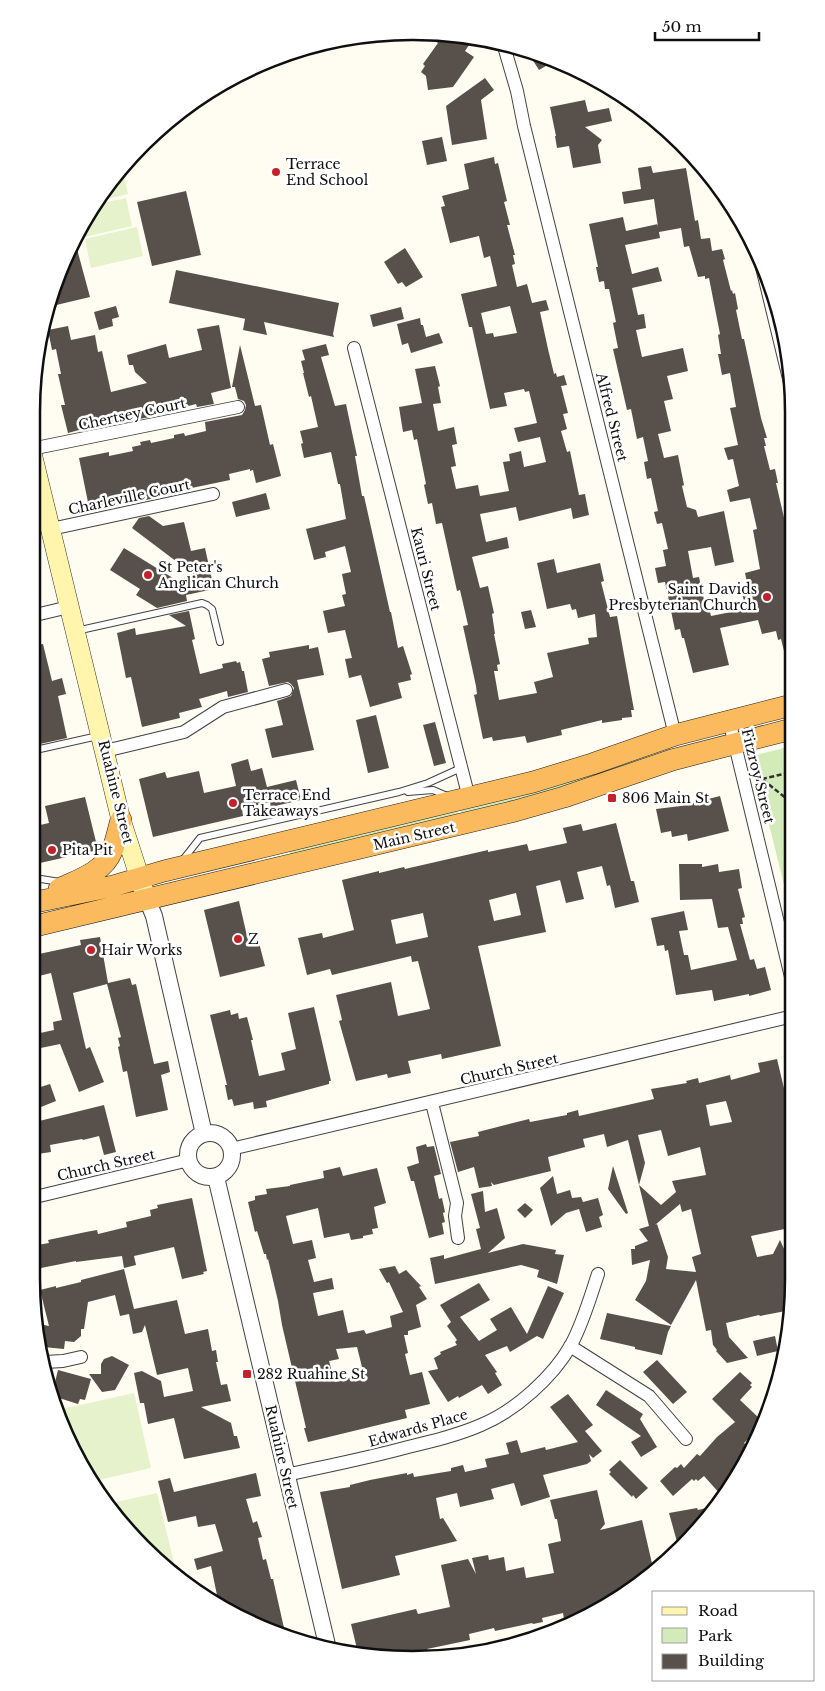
<svg xmlns="http://www.w3.org/2000/svg" width="825" height="1691" font-family="'Libre Baskerville',serif">
  <style>
    .green { fill: #d3ebb9 }
    .pitch { fill: #e5f2cb }
    .building { fill: #58504b; fill-rule: evenodd }
    .lines { fill: none; stroke-linecap: round; stroke-linejoin: round }
    .service-casing { stroke: #424242; stroke-width: 8 }
    .minor-casing { stroke: #424242; stroke-width: 14 }
    .tertiary-casing { stroke: #424242; stroke-width: 18 }
    .secondary-casing { stroke: #313131; stroke-width: 20 }
    .trunk-casing { stroke: #202020; stroke-width: 22 }
    .path { stroke: #313131; stroke-width: 2.5; stroke-dasharray: 5 2.5; stroke-linecap: butt }
    .service { stroke: #fff; stroke-width: 6 }
    .minor { stroke: #fff; stroke-width: 12 }
    .tertiary { stroke: #fff; stroke-width: 16 }
    .secondary { stroke: #fff5ac; stroke-width: 19 }
    .trunk { stroke: #faba5d; stroke-width: 21 }
    .poi-dot { fill: #c4222b; stroke: #fff; stroke-width: 2 }
    .labels { text-anchor: middle; stroke-width: 5; stroke-linejoin: round; paint-order: stroke }
    .poi-label { font-size: 14px; fill: #0f0f0f; stroke: #fff; text-anchor: start }
    .street-label { font-size: 14px; fill: #0f0f0f; stroke: #fff }
    .rim { fill: none; stroke: #0f0f0f; stroke-width: 2.5 }
  </style>
  <rect width="100%" height="100%" fill="#fffcf1"/>
  <path class="green" d="M792 746V917L752 756Z
    M664 752 596 779 462 816 461 809Z
    M457 810 459 817 291 856 289 849Z"/>
  <path class="pitch" d="M122 168 128 194 95 202 96 200Z
    M126 198 132 226 80 238 78 233 93 205Z
    M137 227 143 256 91 268 85 239Z
    M134 1393 151 1468 94 1481 60 1416 58 1410Z
    M157 1493 175 1567 171 1568 110 1511 107 1504Z"/>
  <path class="building" d="M440 34 462 36 471 42 465 51 474 57 453 87 428 90 426 76 421 72 425 66 423 64 438 43 435 41Z
    M527 51 545 56 556 60 539 70Z
    M485 78 494 90 481 100 487 139 452 145 446 106Z
    M585 100 588 112 609 108 612 121 585 127 602 140 598 145 601 163 573 168 569 146 557 148 555 136H556L550 107Z
    M442 137 447 161 427 165 422 141Z
    M494 157 495 164 498 163 507 201 504 202 510 225H507L515 255H513L515 264 512 265 517 287 527 284 532 303 546 300 549 310 540 312 548 349 554 374 556 373 557 377 564 375 567 385 561 386 568 413 563 414 567 429 561 431 567 452 570 451 579 495 585 494 589 515 573 519 571 508 519 521 516 507 480 514 486 542 507 537 509 548 472 557 480 588 488 586 494 613 492 614 495 634H494L500 664 497 665 498 671H494L499 700 537 693 534 682 553 677 547 653 589 644 588 638 597 637 595 614 578 618 576 609 572 610 570 604 547 609 537 563 554 559 557 573 600 563 604 581 601 582 610 617 617 616 634 710H631L632 717 622 718V720L602 723V720L561 730 562 735 527 743 525 736 493 741 492 737 483 739 474 695 477 694 476 686 463 626 468 625 460 590 457 591 442 523 436 524 432 503 428 504 424 485 426 484 417 439 414 440 412 430 403 432 399 407 422 403 415 369 435 366 440 386 438 387 441 403 433 404 438 431 454 427 457 444 452 445 456 466 451 467 456 489 478 485 480 496 509 491 503 462 510 461 509 454 521 451 524 467 546 462 540 437 518 442 514 428 537 423 529 391 525 392 524 389 504 393 507 406 490 409 472 327H469L461 294 497 286 490 256 484 258 479 236 450 243 441 207 445 206 442 196 469 189 464 164ZM510 306 517 333 494 337 493 333 486 334 481 313Z
    M651 166 653 173 686 168 695 221 698 220 701 239 710 238 712 251 722 249 725 259 723 260 731 291 732 290 733 294 735 293 738 309 736 310 742 339H744L761 418 767 438H764L766 446H764L770 470 775 469 778 483H776L791 548 792 666 788 667 781 639 778 640 776 631 762 634 758 620 720 628 729 665 693 673 684 638H682L680 629 675 630 665 582 658 583 655 568 666 566 663 550 668 549 662 523 657 524 654 512 658 511 651 478 647 479 644 462 648 461 643 437 637 439 631 409 627 410 613 349 618 348 613 323 616 322 609 289H605L604 281 599 282 596 267H598L589 224 623 217 626 231 658 224V227L654 199 624 204 622 192 641 189 638 168ZM681 228 684 247 689 246 698 277 705 276V279L709 278 720 334 718 335 721 354H718L722 375 730 373 736 407 730 408 738 445 724 448 728 460 733 459 739 486 727 490 730 502 750 498 757 529 753 530 760 569 745 573 748 587 741 589 746 609 711 616 709 608 706 609 699 577 693 578 688 551 711 547 715 566 734 562 724 511 698 517 696 510 687 507 682 486 684 485 678 455 664 458 658 434 671 431 664 401 673 399 667 376 688 371 683 348 642 357 636 330 646 328 644 314 638 315 632 288 662 281 658 267 632 274 625 245 660 238 659 232Z
    M186 191 201 255 152 266 137 202Z
    M405 248 423 277 406 287 402 282 398 284 384 262Z
    M77 249 90 297 48 307 60 266 69 250Z
    M176 270 339 303 333 334 334 337 264 322 267 335 243 330 245 319H246L169 303Z
    M116 306 119 317 112 319 113 326 99 330 94 312Z
    M401 307 404 319 373 327 370 315Z
    M420 318 421 325H423L426 337 439 333 443 343 411 353 408 343 402 345 397 324Z
    M219 325 231 388 211 393 214 404 197 407 196 404 181 408 180 405 149 413 150 417 117 423 116 420 68 433 61 405H65L58 374H61L56 349 52 350 48 330 68 326 71 340 95 335 98 352 102 351 111 392 147 383 135 372 133 365H129L127 355 166 344 169 358 202 350 197 329Z
    M326 344 329 355 321 357 335 406 346 404 357 456H355L362 496H364L390 612H391L398 648 403 646 412 674 410 675 411 680 398 683 402 698 370 707 361 675 349 678 345 659 352 658 345 630 328 633 323 611 345 606 342 595 346 594 342 574 351 572 345 546 325 552 326 557 314 560 306 529 346 519 340 484H338L331 452 304 458 301 444 303 443 300 431 318 427 311 396 309 397 303 373H304L301 361 305 360 302 350Z
    M240 345 255 406 261 405 270 445 273 444 281 476 256 483 253 470 250 471V469L229 474 230 480 158 495V497L138 502V500L102 508 103 509 90 512 79 458 109 452V456L133 451 132 447 141 445 140 442 150 440 151 443 174 438V435L184 433 185 436 206 431 205 422 242 415 245 410 246 405 244 401 238 399 235 387H232Z
    M266 493 270 509 236 517 232 502Z
    M149 516 163 526 184 522 191 551 205 548 214 589 186 595 187 601 157 608 136 595 140 589 110 570 124 548 181 583 189 571 132 528 139 518Z
    M531 610 536 627 525 629 521 612Z
    M189 611 195 639 192 640 200 674 223 668 222 664 236 661 237 663 240 662 242 671H244L248 692 228 697 227 691 199 699 202 707 179 713 180 718 142 727 131 677 126 678 117 633 135 628 136 635 186 626 169 615Z
    M43 644 52 681 62 678 66 694 58 696 67 738 31 746V646Z
    M309 645V649L318 647 324 675 297 680 314 750 272 758 265 729 283 725 277 701 291 696 294 688 291 684 288 682 269 686 262 659 270 657 269 652Z
    M376 715 389 768 368 773 356 720Z
    M435 722 446 763 434 766 423 725Z
    M248 759 251 771 262 768 267 787 296 780 301 800 271 807 270 802 242 809 243 816 153 837 139 779 165 772 167 778 199 771 204 793 236 786 231 764Z
    M720 796 729 831 688 841 687 834 672 837 671 831 661 833 656 809 681 806Z
    M85 797 98 850 31 865V827L49 823 45 806Z
    M616 823 631 881H634L639 902 615 908 610 885 607 886 602 866 577 872 584 899 566 903 560 880 536 886 546 932 478 946 501 1046 442 1059 441 1054 408 1061 411 1073 388 1078 387 1074 356 1081 339 1021 342 1020 336 995 391 982 398 1016 430 1009 418 961 412 962 411 956 332 975 330 969 307 975 298 938 322 933 323 938 354 930 342 880 379 871V873L404 867 405 869 488 850V852L527 844 529 851 567 843 563 828 581 824 583 831ZM516 893 521 915 494 921 489 900ZM423 913 428 937 396 944 391 920Z
    M679 864H702V867L718 864 719 872 739 869 742 888 738 889 745 917 742 918 743 924H740L750 960 754 959 757 969 765 967 771 990 749 996V994L714 1001 712 990 676 995 668 950 665 951 664 945 657 946 651 918 684 911 688 930 679 931 684 955H688L691 970 737 960 728 927 718 928 712 899 680 900Z
    M239 901 249 945 259 943 265 966 220 977 204 910Z
    M100 937 108 983 130 978 132 985 136 984 154 1064 168 1061 170 1072 161 1075 168 1110 136 1117 127 1071 123 1072 118 1047 120 1046 118 1038 121 1037 107 984 73 993 86 1049 90 1047 104 1082 79 1092 60 1044 31 1050V1035L54 1030 53 1022 62 1020 51 973 31 978V960L40 958 39 954 81 945 80 940Z
    M314 1007 331 1081H329V1084L266 1101 267 1107 254 1109 253 1102 234 1106 232 1099 228 1100 225 1085H227L210 1015 230 1010 231 1015 238 1013 239 1019 247 1017 253 1040H251L259 1076 285 1070 281 1053 296 1049 288 1013Z
    M777 1059 793 1126 794 1227 751 1236 757 1257 773 1254 780 1240 785 1251 791 1250 794 1261V1279L791 1310 760 1316 759 1315 726 1323 729 1337 748 1358 727 1363 716 1351 717 1350 713 1345 711 1330 706 1331 696 1280 671 1325 635 1300 646 1281 650 1260 632 1265 631 1249H635V1246L648 1241 639 1229 649 1226 628 1140 607 1147 604 1134 583 1139 585 1147 548 1157 551 1171 494 1185 491 1182 492 1186 479 1188 474 1167 458 1172 450 1142 479 1136 478 1132 529 1119 530 1122 567 1115V1113L578 1110 579 1116 654 1099 651 1089 687 1083 686 1081 698 1078 699 1083 730 1075 731 1080 760 1072 758 1063ZM726 1101 732 1122 710 1126 706 1105ZM661 1130 668 1156 700 1147 706 1175 672 1181 676 1192 661 1205 639 1185 645 1163 638 1135ZM680 1204 682 1212 691 1209 701 1254 692 1257 696 1272 666 1269 668 1257 657 1224 655 1225Z
    M50 1084 56 1101 31 1111V1090Z
    M104 1105 116 1152 104 1155 99 1136 83 1140 82 1139 50 1145 51 1152 31 1155V1123Z
    M426 1144 427 1147 434 1146 441 1174 434 1176 439 1199 442 1198 445 1212 443 1213 445 1222 442 1223 444 1234 429 1238 414 1181H411L407 1167 419 1163 416 1147Z
    M613 1166 628 1213 626 1214 608 1189Z
    M340 1167 343 1176 377 1168 386 1203 374 1207 378 1228 372 1229 373 1234 363 1236V1238L351 1240 349 1233 324 1238 318 1208 286 1216 293 1244 312 1240 316 1258 308 1260 314 1282 332 1278 334 1289 313 1293 318 1316 343 1310 348 1333 364 1330 366 1334 392 1327 390 1316 403 1312 389 1282 387 1283 379 1269 395 1266 399 1274 406 1270 421 1286 419 1287 427 1299 416 1305 421 1327 408 1331V1335H404L408 1353 405 1354 410 1375 422 1372 430 1404 405 1410 407 1418 308 1442 304 1428H306L282 1325 278 1301 268 1259 267 1260 266 1254H264L257 1231 255 1232 248 1202 255 1200V1196L267 1194 266 1189 290 1186V1185L324 1178 323 1171ZM357 1347 363 1371 354 1373 355 1376 335 1382 329 1361 339 1359 336 1349Z
    M553 1176 557 1194 570 1190 572 1198 581 1197 583 1202 598 1198 603 1215 599 1217 602 1227 586 1232 579 1209 566 1213 551 1226 540 1188Z
    M483 1191 485 1212 497 1208 505 1238 488 1253 523 1244 556 1250 555 1254 564 1255 557 1284 537 1277 539 1270 521 1265 435 1284 430 1258 444 1255V1259L481 1249 476 1229 480 1228 471 1194Z
    M192 1198 207 1271 203 1272 204 1274 182 1279 174 1247 134 1256 136 1265 124 1268 122 1256 76 1262V1261L31 1270V1246L49 1243 48 1240 86 1232 97 1230 98 1234 127 1227 126 1222 151 1216 150 1210 158 1208 157 1205Z
    M525 1203 533 1210 525 1218 517 1210Z
    M124 1269 134 1309 177 1300 185 1334 208 1329 212 1351 216 1350 218 1362H216L221 1385 227 1384 231 1401 201 1407 231 1423 234 1436H237L240 1448 184 1459 174 1418 148 1424 144 1403H140L134 1373 142 1371 161 1381 164 1397 193 1391 188 1368 157 1375 145 1325 142 1332 133 1334 129 1314 120 1316 115 1295 88 1302 84 1329H81V1336L74 1342 65 1341 64 1349 43 1347 39 1324 49 1326 40 1290 56 1286V1288L81 1282V1280Z
    M479 1283 490 1300 460 1317 479 1341 497 1330 490 1319 511 1307 527 1334 548 1286 564 1293 543 1339 537 1336 510 1352 507 1346 485 1355 497 1372 495 1373 502 1385 488 1394 482 1385 459 1398 458 1396 448 1402 428 1371 438 1369 434 1358 441 1354 440 1352 457 1345 455 1342 457 1340 447 1326 451 1322 440 1305Z
    M607 1313 671 1326 668 1332 662 1355 635 1349V1347L600 1339Z
    M775 1336 778 1351 757 1356 753 1341Z
    M112 1356 129 1365 115 1390 102 1392 89 1374H101V1364L104 1359Z
    M657 1360 687 1392 673 1404 643 1372Z
    M58 1370 91 1379 85 1400 80 1399 78 1404 59 1398 56 1410 52 1401 49 1385 54 1386Z
    M740 1372 752 1383 750 1385 752 1387 740 1400 759 1418 758 1420 762 1425 744 1443 750 1448 741 1462 733 1469 736 1471 721 1495 704 1476 698 1481 696 1479 694 1481 692 1479 673 1496 660 1481 675 1467 677 1468 681 1464 684 1468 697 1454 700 1456 717 1437 735 1422 712 1399Z
    M606 1390 643 1414 640 1419 657 1447 641 1457 631 1442 641 1436 596 1405Z
    M568 1394 593 1425 585 1431 602 1451 593 1458 589 1454 591 1461 587 1464 543 1475 550 1497 521 1506 514 1483 491 1489 494 1499 460 1507 457 1493 436 1498 440 1519 443 1518 457 1541 395 1556 400 1575 342 1589 320 1492 350 1487V1485L370 1480 407 1473V1475L413 1473 414 1477 451 1471V1468L463 1465 465 1472 487 1467 485 1459 509 1454 506 1443 517 1440 521 1453 545 1447 546 1450 578 1442 550 1407Z
    M620 1460 648 1488 636 1499 633 1495 632 1497 609 1474 611 1472 609 1470Z
    M256 1473 261 1496 246 1499 253 1523 257 1521 262 1537 258 1538 263 1560 266 1559 271 1579H273L286 1637 266 1631 219 1605 211 1566 197 1570 194 1559 223 1551 215 1524 198 1527 196 1516 168 1522 158 1481 170 1478 174 1492Z
    M597 1490 605 1524 600 1530 642 1520 654 1572 644 1581 581 1620 565 1625 563 1613 542 1618 543 1622 533 1624 532 1623 495 1631 494 1628 469 1634 470 1640 427 1649 428 1655 358 1653 351 1624 416 1609 418 1614 450 1607 441 1565 468 1559 476 1574 472 1558 488 1555 489 1560 504 1557 506 1571 524 1567 526 1578 554 1573 548 1544 561 1541 557 1519H555L550 1500Z
    M714 1506 699 1530 679 1549 669 1513 697 1508 698 1510Z"/>
  <g class="lines">
    <g class="service-casing">
      <path id="service" d="M76 631 202 603 207 605 212 609 220 642
        M31 751 98 736
        M408 792 433 790 447 796
        M182 861 200 838 399 792 428 783 461 768
        M31 881 41 879 60 882"/>
    </g>
    <g class="minor-casing">
      <path id="minor" d="M503 43 517 91 524 126 675 735
        M760 259 791 387
        M354 348 469 798
        M31 449 238 407
        M51 529 213 494
        M31 616 69 607
        M729 720 793 985
        M105 751 184 732 223 707 286 690
        M432 1103 457 1203 455 1216 458 1238
        M231 1149 793 1016
        M31 1198 189 1160
        M570 1346 649 1396 686 1439
        M45 1362 63 1361 81 1357
        M286 1475C327 1466 368 1458 408 1447 433 1441 458 1435 481 1425 515 1411 553 1377 571 1345 583 1323 590 1298 598 1274"/>
    </g>
    <g class="tertiary-casing">
      <path id="tertiary" d="M147 899 154 916 204 1134
        M188 1155a22 22 0 1 1 44 0a22 22 0 1 1-44 0Z
        M216 1177 328 1649"/>
    </g>
    <g class="secondary-casing">
      <path id="secondary" d="M31 449 121 820 144 891"/>
    </g>
    <g class="trunk-casing">
      <path id="trunk" d="M59 889C78 880 104 872 112 851 116 841 118 830 121 820
        M31 903 113 886 164 871 533 782 592 764 675 735 792 705
        M31 927 515 811 564 797 672 760 792 729"/>
    </g>
    <path class="path" d="M762 779 792 772
      M756 780 762 779 792 803
      M792 804 788 822 792 836"/>
    <use href="#service" class="service"/>
    <use href="#minor" class="minor"/>
    <use href="#tertiary" class="tertiary"/>
    <use href="#secondary" class="secondary"/>
    <use href="#trunk" class="trunk"/>
  </g>
  <g class="poi-dot">
    <circle cx="276" cy="172" r="5"/>
    <circle cx="148" cy="575" r="5"/>
    <circle cx="767" cy="597" r="5"/>
    <rect x="607" y="793" width="10" height="10" rx="2.5"/>
    <circle cx="233" cy="803" r="5"/>
    <circle cx="52" cy="850" r="5"/>
    <circle cx="238" cy="939" r="5"/>
    <circle cx="91" cy="950" r="5"/>
    <rect x="242" y="1369" width="10" height="10" rx="2.5"/>
  </g>
  <g class="labels">
    <g class="poi-label">
      <text x="286" y="169">Terrace<tspan x="286" dy="16">End School</tspan></text>
      <text x="158" y="572">St Peter's<tspan x="158" dy="16">Anglican Church</tspan></text>
      <text x="757" y="594" text-anchor="end">Saint Davids<tspan x="757" dy="16">Presbyterian Church</tspan></text>
      <text x="243" y="800">Terrace End<tspan x="243" dy="16">Takeaways</tspan></text>
      <text x="622" y="803">806 Main St</text>
      <text x="62" y="855">Pita Pit</text>
      <text x="248" y="944">Z</text>
      <text x="101" y="955">Hair Works</text>
      <text x="257" y="1379">282 Ruahine St</text>
    </g>
    <g class="street-label">
      <text transform="translate(132 414) rotate(-12)" y="5">Chertsey Court</text>
      <text transform="translate(612 417) rotate(76)" y="5">Alfred Street</text>
      <text transform="translate(129 497) rotate(-12)" y="5">Charleville Court</text>
      <text transform="translate(426 569) rotate(76)" y="5">Kauri Street</text>
      <text transform="translate(758 776) rotate(76)" y="5">Fitzroy Street</text>
      <text transform="translate(116 792) rotate(76)" y="5">Ruahine Street</text>
      <text transform="translate(414 836) rotate(-13)" y="5">Main Street</text>
      <text transform="translate(509 1069) rotate(-13)" y="5">Church Street</text>
      <text transform="translate(106 1165) rotate(-13)" y="5">Church Street</text>
      <text transform="translate(418 1428) rotate(-16)" y="5">Edwards Place</text>
      <text transform="translate(282 1457) rotate(77)" y="5">Ruahine Street</text>
    </g>
  </g>
  <path d="M0 0H825V1691H0ZM412 40H413A372 372 0 0 1 785 412V1279A372 372 0 0 1 413 1651H412A372 372 0 0 1 40 1279V412A372 372 0 0 1 412 40Z" fill="#fff" fill-rule="evenodd"/>
  <path class="rim" d="M412 40H413A372 372 0 0 1 785 412V1279A372 372 0 0 1 413 1651H412A372 372 0 0 1 40 1279V412A372 372 0 0 1 412 40Z"/>
  <rect x="652" y="1591" width="162" height="90" fill="#ffffff" stroke="#9f9f9f"/>
  <rect x="662" y="1607" width="25" height="8" fill="#fff5ac" stroke="#9f9f9f"/>
  <text x="698" y="1616" font-size="15" fill="#0f0f0f">Road</text>
  <rect x="662" y="1628" width="25" height="15" fill="#d3ebb9" stroke="#9f9f9f"/>
  <text x="698" y="1641" font-size="15" fill="#0f0f0f">Park</text>
  <rect x="662" y="1654" width="25" height="15" fill="#58504b" stroke="#9f9f9f"/>
  <text x="698" y="1666" font-size="15" fill="#0f0f0f">Building</text>
  <path d="M655 32v8h104v-8" fill="none" stroke="#0f0f0f" stroke-width="2.5"/>
  <text x="662" y="32" font-size="15" fill="#0f0f0f" stroke="#ffffff" stroke-width="4" paint-order="stroke">50 m</text>
</svg>
